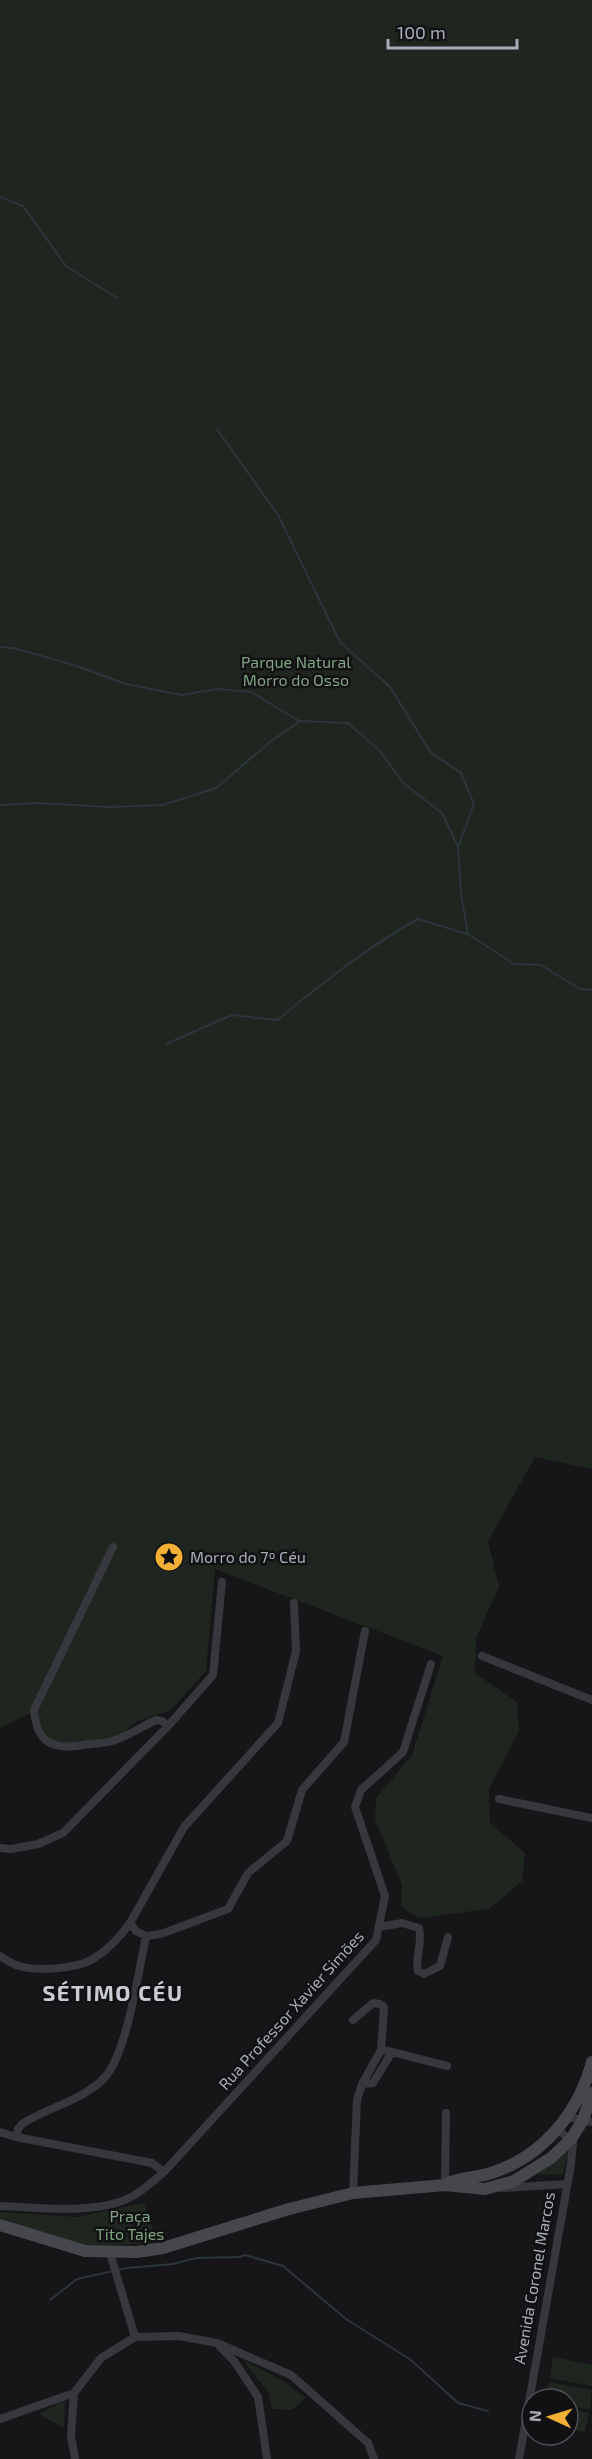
<svg xmlns="http://www.w3.org/2000/svg" width="592" height="2459" font-family="'Exo 2',sans-serif">
  <style>
    .green { fill: #1e261f }
    .lines { fill: none; stroke-linecap: round; stroke-linejoin: round }
    .stream { stroke: #2c353c; stroke-width: 2 }
    .street { stroke: #37383d; stroke-width: 8 }
    .secondary { stroke: #45474d; stroke-width: 12 }
    .labels { text-anchor: middle; stroke-width: 5; stroke-linejoin: round; paint-order: stroke }
    .park-label { font-size: 16px; fill: #7fa381; stroke: #111113 }
    .poi-label { font-size: 16px; fill: #a8adb8; stroke: #111113; text-anchor: start }
    .street-label { font-size: 16px; fill: #a8adb8; stroke: #111113 }
    .district-label { font-size: 22px; font-weight: bold; letter-spacing: 1.5px; fill: #c9ccd4; stroke: #111113 }
  </style>
  <rect width="100%" height="100%" fill="#161618"/>
  <path class="green" d="M0 0H592V1469L535 1457 488 1541 499 1587 476 1638 475 1673 517 1702 519 1731 489 1789 490 1823 525 1853 522 1881 489 1909 419 1918 401 1906 402 1885 375 1819 376 1798 412 1755 443 1656 215 1569 206 1671 171 1710 136 1722 119 1736 65 1746 48 1739 34 1711 0 1728Z
    M570 2146 563 2174 537 2175Z
    M144 2203 158 2243 85 2246 0 2218V2212L77 2217Z
    M553 2357 592 2365V2386L550 2378Z
    M242 2359 285 2382 306 2398 292 2410 272 2409 268 2392Z
    M549 2382 592 2390 590 2410 568 2406V2399H546Z
    M65 2400 64 2428 39 2414Z
    M568 2408 589 2413 585 2432 568 2429Z"/>
  <g class="lines">
    <path class="stream" d="M0 197 23 206 66 266 117 298
      M217 429 278 515 340 642 390 687 431 753 461 773 474 804 458 847
      M0 647 13 648 74 665 126 684 182 695 217 689 251 692 299 721
      M0 805 37 803 110 807 163 805 216 788 270 742 300 721 348 723 380 751 403 783 442 813 458 847 461 894 468 934 514 964 541 965 580 989 592 990
      M166 1044 232 1015 277 1020C323 983 367 947 418 919L467 934
      M50 2300 77 2279 127 2268 173 2264 196 2258 239 2257 245 2255 283 2266 346 2319 411 2360 458 2403 488 2411"/>
    <path class="street" d="M113 1547 34 1710C37 1748 58 1750 90 1744 99 1743 110 1743 118 1739 131 1734 143 1726 156 1720L162 1721 168 1726
      M482 1656 592 1700
      M499 1799 592 1818
      M0 1848 11 1849 38 1844 63 1833 168 1726 213 1675 222 1582
      M130 1923 136 1931 146 1936
      M379 1927 402 1923 419 1928C423 1942 415 1956 418 1971L424 1974 440 1966 448 1937
      M146 1936 161 1934 228 1909 248 1873 287 1841 302 1790 344 1742 365 1631
      M0 1956C5 1959 11 1963 16 1965 35 1972 76 1969 93 1959 108 1950 120 1937 130 1923L184 1827 278 1723 296 1651 294 1603
      M392 2052 447 2066
      M362 2084 373 2083 392 2052 381 2050
      M566 2117 592 2122
      M0 2132 16 2137 152 2163 164 2172
      M16 2137 18 2129 22 2124C48 2107 85 2100 106 2076 127 2051 139 1970 146 1936
      M445 2185 446 2113
      M502 2188 567 2184
      M353 2193 357 2100 362 2084 381 2050 384 2007 380 2004 373 2003 353 2020
      M0 2206C35 2207 89 2214 122 2201 138 2195 151 2183 164 2172L376 1940 385 1896 355 1807 361 1790 403 1752 431 1664
      M110 2253 135 2337
      M220 2347 234 2361 258 2397 267 2459
      M74 2393 71 2436 75 2459
      M0 2419 74 2393 101 2358 135 2337 179 2336 217 2343 291 2375 368 2443 374 2459
      M519 2459 571 2164 573 2142 557 2129"/>
    <path class="secondary" d="M446 2184C460 2177 476 2178 491 2173 542 2157 578 2114 592 2062
      M0 2225 85 2251 137 2252 163 2248 289 2209 353 2193 445 2185 485 2189 514 2181 551 2158 571 2139 583 2120 592 2093"/>
  </g>
  <defs>
    <g id="sight-disc" transform="scale(1.5)"><circle r="9.5" fill="#f2b134" stroke="#111113"/><path d="M0-6L1.8-2.2L6-1.7L2.9 1.2L3.7 5.4L0 3.3L-3.7 5.4L-2.9 1.2L-6-1.7L-1.8-2.2Z" fill="#111"/></g>
  </defs>
  <g fill-rule="evenodd">
    <use href="#sight-disc" x="169" y="1557"/>
  </g>
  <g class="labels">
    <g class="park-label">
      <text x="296" y="668">Parque Natural<tspan x="296" dy="18">Morro do Osso</tspan></text>
      <text x="130" y="2222">Praça<tspan x="130" dy="18">Tito Tajes</tspan></text>
    </g>
    <g class="poi-label">
      <text x="190" y="1563">Morro do 7º Céu</text>
    </g>
    <g class="street-label">
      <text transform="translate(291 2010) rotate(-48)" y="6">Rua Professor Xavier Simões</text>
      <text transform="translate(534 2278) rotate(-80)" y="6">Avenida Coronel Marcos</text>
    </g>
    <g class="district-label">
      <text x="113" y="2001">SÉTIMO CÉU</text>
    </g>
  </g>
  <g transform="translate(550 2417) rotate(274)"><circle r="28" fill="#111113" stroke="#4d4f55" stroke-width="1.5"/>
  <path d="M0-4.5L10 22L0 15L-10 22Z" fill="#f2b134"/>
  <text y="-9" font-size="16" font-weight="bold" text-anchor="middle" fill="#a8adb8">N</text>
  </g>
  <path d="M388 39v9h129v-9" fill="none" stroke="#a8adb8" stroke-width="3"/>
  <text x="397" y="39" font-size="18" fill="#a8adb8" stroke="#111113" stroke-width="4.5" paint-order="stroke">100 m</text>
</svg>
